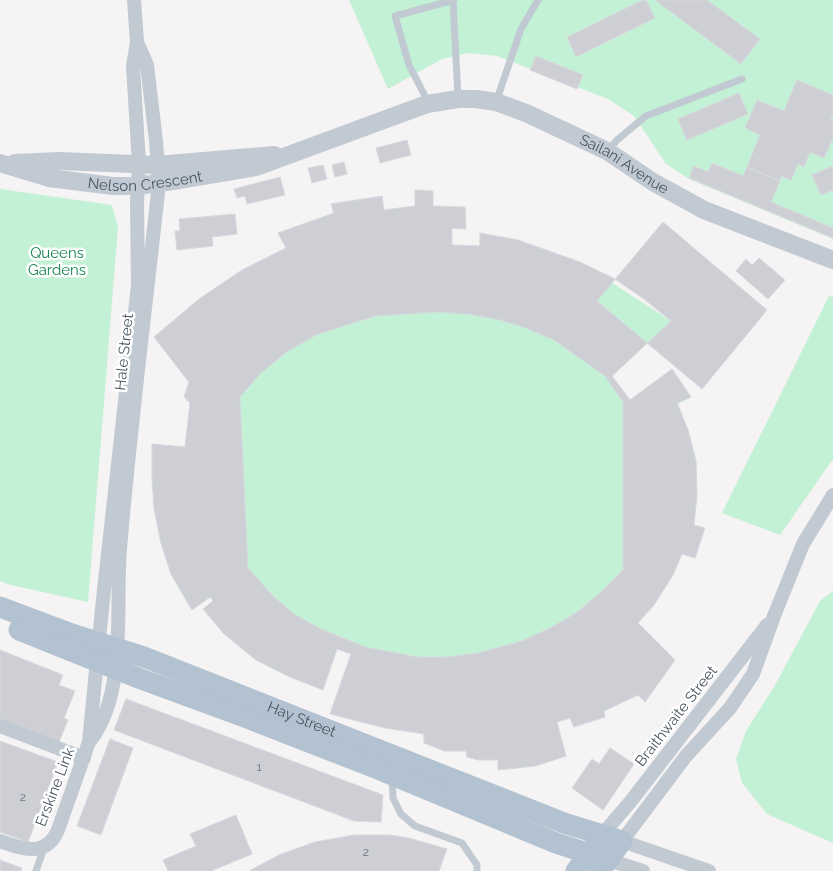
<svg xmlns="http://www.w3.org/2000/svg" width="833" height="871" font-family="Raleway,sans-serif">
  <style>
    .green { fill: #c3f1d5 }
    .building { fill: #cdcfd5; stroke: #d7d9de; fill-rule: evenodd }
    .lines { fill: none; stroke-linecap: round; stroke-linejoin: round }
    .service { stroke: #c1cad2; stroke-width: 7 }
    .minor { stroke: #c1cad2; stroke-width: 14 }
    .tertiary { stroke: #c1cad2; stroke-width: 18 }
    .primary { stroke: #b3c2d1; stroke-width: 21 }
    .labels { text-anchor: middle; stroke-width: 5; stroke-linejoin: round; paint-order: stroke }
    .number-label { font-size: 12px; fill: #6b747e }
    .street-label { font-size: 15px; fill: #4a5661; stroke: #fff }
    .park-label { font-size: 15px; fill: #17864f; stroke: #fff }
  </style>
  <rect width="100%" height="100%" fill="#f5f3f3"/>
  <path class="green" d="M349 0H833V239L689 179 666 164 634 116 608 99 497 56 469 53 442 59 388 89Z
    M0 189 112 205 118 227 88 602 11 585 0 581Z
    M415 190 433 191V206L465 207 466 229H452V245L479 246 480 233 518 240 580 262 671 321 612 376 630 400 672 369 691 397 678 404C685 422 694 443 696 463 698 484 696 504 694 525L705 528 695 558 682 554C671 580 657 602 638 623L675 660 645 702 637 695 605 711V717L574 727 570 718 557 722 566 756 536 766 498 770V760H478L467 757 466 751H444L424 743 423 734 385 728 330 714 351 654 337 649 323 690C300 681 276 673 256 659 236 646 219 628 203 609L213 601 211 597 192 610C185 598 176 586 171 573 154 532 151 488 152 444L185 447 190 403 184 397 189 382 154 337 199 299 242 270 286 248 278 233 333 213 331 204 382 196 384 210 415 206Z
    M829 296 833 297V459L780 535 722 513Z
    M833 591V843L767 814 742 783 736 759 746 731 774 687 820 601Z"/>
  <path class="building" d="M643 0H646L655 18 576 57 567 37Z
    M655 0H707L760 39 741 64Z
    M536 56 583 75 577 89 530 70Z
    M797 80 833 95V114L831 120 833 121V138L824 158 810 152 804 167 798 164 791 180 781 176 780 181 747 167 760 135 745 128 757 100 784 111Z
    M739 93 748 114 687 140 678 119Z
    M407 140 411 155 380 163 376 148Z
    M344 162 347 174 335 177 332 165Z
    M712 163 743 176 747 167 780 181 771 202 833 228V238L689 178 694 166 708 172Z
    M323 165 327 179 312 183 308 168Z
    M833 166V190L821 195 812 175Z
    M280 177 285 195 247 204 245 196 237 198 234 189Z
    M415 190 433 191V206L465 207 466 229 452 228V245L480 246V233L518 240 580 262 615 279 644 299 671 321 612 376 630 400 672 369 691 397 677 403 688 430 696 461 697 495 694 525 705 528 695 558 682 554 673 575 654 605 638 623 675 660 645 702 638 695 604 711 605 717 574 727 570 718 557 722 566 756 536 766 498 770V760H478L467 757 466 751H444L424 743V734L385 728 330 714 351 654 337 649 323 690 288 676 256 660 223 633 203 609 213 601 210 597 192 610 171 574 161 543 154 509 152 478V444L185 447 190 403 184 397 189 382 154 337 199 299 242 270 286 248 278 233 334 213 331 204 382 196 384 210 415 206ZM437 312 468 314 500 320 526 328 554 340 605 376 623 402V570L601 592 576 613 550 628 522 641 478 653 447 657H417L365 647 319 628 294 614 274 597 248 568 240 397 261 373 288 351 316 335 375 316Z
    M235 214 237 234 212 237 213 246 177 250 175 231H180L179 219Z
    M663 222 767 310 702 389 597 301Z
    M759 258 785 280 768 299 736 271 746 259 752 265Z
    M0 650 63 675 59 685 75 691 64 718 68 720 59 742 0 719Z
    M126 699 383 795 381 822 354 821 114 730Z
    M110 739 133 748 101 835 77 826Z
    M0 741 58 762 28 842 0 832Z
    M610 748 634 764 603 810 572 788 592 759 599 764Z
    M236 815 252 854 211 871H168L163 860 196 846 190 834Z
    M354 835H390L409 838 447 849 439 871H249L279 855 315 842Z
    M0 860 22 868 21 871H0Z"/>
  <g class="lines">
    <path class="service" d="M453 1 458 98
      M496 102 521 29 538 0
      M427 103 424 94 409 65 395 16 454 0
      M608 151 617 140 646 116 742 79
      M392 777 393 798 401 814 415 826 462 843 477 865V871
      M36 871 44 848"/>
    <path class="minor" d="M0 726 84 758
      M90 741C128 692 115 608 120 549 130 427 146 305 159 183L156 141 147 65 137 42
      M602 835 631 801 767 625
      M0 841C22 849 46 858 58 830L89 742 103 599 138 285 137 203 139 164 133 66 137 42 134 0
      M608 860 643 871
      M709 871 622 841 686 756 730 708 753 674 774 616 803 544 833 495"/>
    <g class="tertiary">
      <path id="s1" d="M0 163 49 178 113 186H137L180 180 256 167 427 104 458 99H476L496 102 526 113 607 151 653 182 704 210 833 260"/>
      <path d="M15 163 59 161 157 165 274 155"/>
    </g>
    <g class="primary">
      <path id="s2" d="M0 607 72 634 144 657 564 823 622 841 600 871"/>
      <path d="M19 630 141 679 247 718 378 769 556 843 608 860"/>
      <path d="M576 871 596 843"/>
    </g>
  </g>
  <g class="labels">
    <g class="number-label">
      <text x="259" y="771">1</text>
      <text x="23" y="801">2</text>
      <text x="366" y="856">2</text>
    </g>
    <g class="street-label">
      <text dy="5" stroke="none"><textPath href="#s1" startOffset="655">Sailani Avenue</textPath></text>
      <text dy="5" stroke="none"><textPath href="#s1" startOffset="148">Nelson Crescent</textPath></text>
      <text transform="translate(124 352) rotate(-84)" y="5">Hale Street</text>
      <text transform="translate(676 716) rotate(-52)" y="5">Braithwaite Street</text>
      <text dy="5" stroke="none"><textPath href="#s2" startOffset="322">Hay Street</textPath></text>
      <text transform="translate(55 787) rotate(-69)" y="5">Erskine Link</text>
    </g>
    <g class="park-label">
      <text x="57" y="258">Queens<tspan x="57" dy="17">Gardens</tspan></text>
    </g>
  </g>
</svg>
